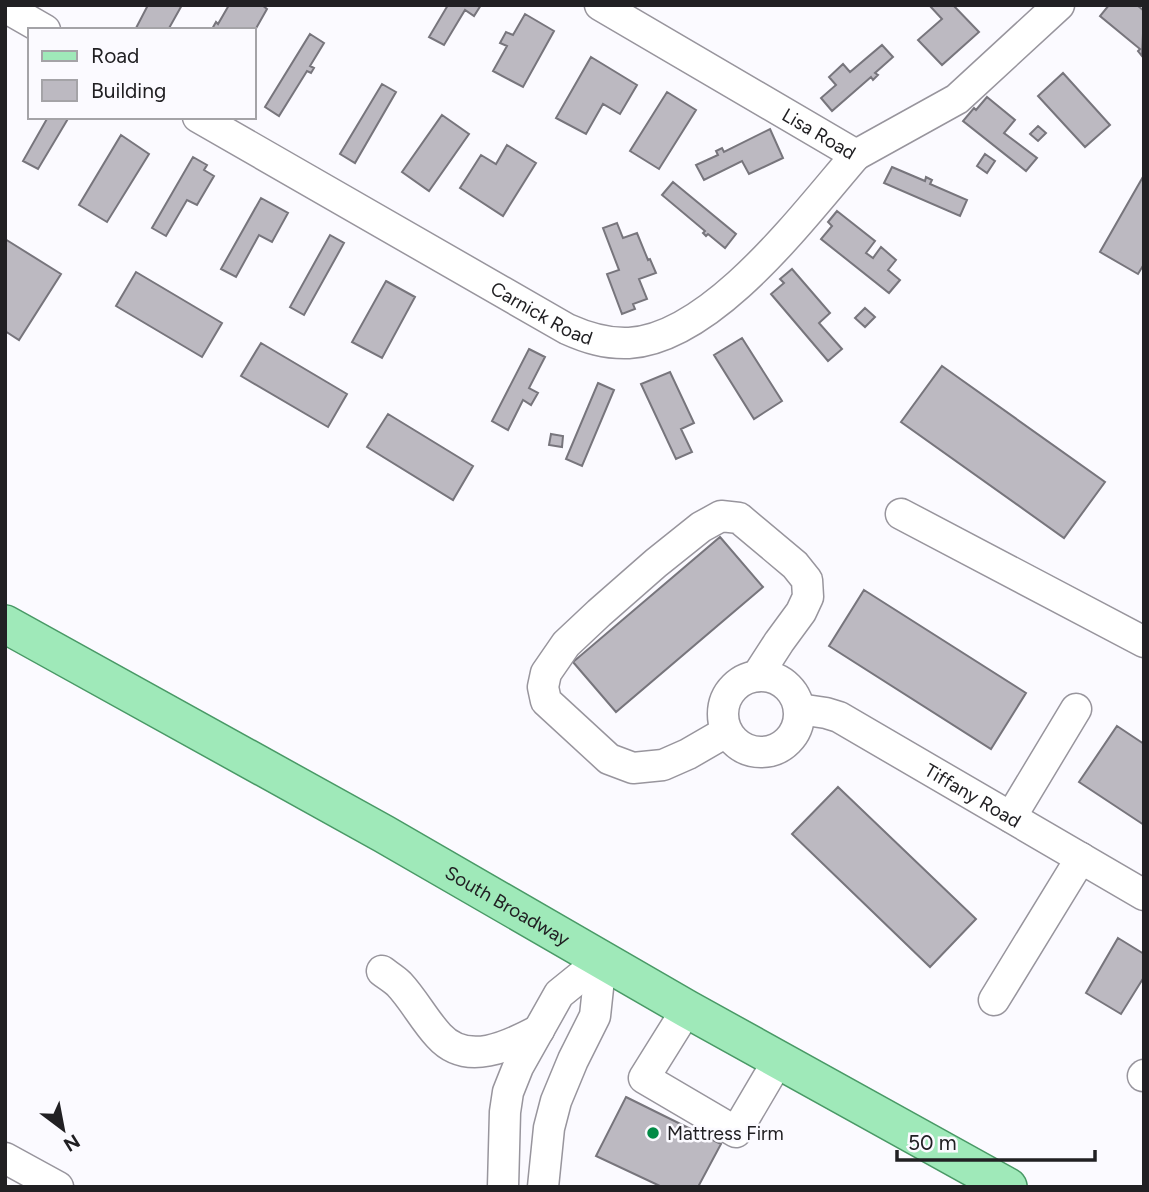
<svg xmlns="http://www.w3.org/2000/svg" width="1149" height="1192" font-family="Figtree,sans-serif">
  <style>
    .building { fill: #bcb9c1; stroke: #77757c; stroke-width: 2 }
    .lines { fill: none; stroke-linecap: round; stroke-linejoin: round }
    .minor-casing { stroke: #98959d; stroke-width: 33 }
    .major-casing { stroke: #499966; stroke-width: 40 }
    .minor { stroke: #fff; stroke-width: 30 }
    .major { stroke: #9fe9b9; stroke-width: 37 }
    .poi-dot { fill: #028a46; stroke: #fbfaff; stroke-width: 2.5 }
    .labels { text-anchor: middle; stroke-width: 5; stroke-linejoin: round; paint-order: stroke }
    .street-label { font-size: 19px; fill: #212023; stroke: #fbfaff }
    .poi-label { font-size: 19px; fill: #212023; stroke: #fbfaff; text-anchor: start }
  </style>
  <rect width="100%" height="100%" fill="#fbfaff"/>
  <path class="building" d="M148 5H182L168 30H135Z
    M229 5H262L267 9 254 32V30L212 29 216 22 218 24Z
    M448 5H481L474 16 465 10 444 45 429 37Z
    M929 5H953L979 32 942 65 918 40 942 19Z
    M1109 5H1137L1144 11 1142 56 1138 51 1140 49 1100 16Z
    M525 14 554 31 523 87 493 71 507 46 500 43 506 32 513 35Z
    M310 34 324 43 310 66 314 68 311 73 307 71 279 116 265 107Z
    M882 45 893 57 875 73 878 75 873 80 871 77 832 111 821 98 836 85 829 77 843 64 850 72Z
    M591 57 637 85 620 114 603 104 586 134 556 118Z
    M1063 73 1110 125 1085 147 1038 96Z
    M382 84 396 92 355 163 340 154Z
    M667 92 696 110 659 169 630 151Z
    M987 97 1015 120 1004 133 1037 158 1026 171 963 121 974 108 976 110Z
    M442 115 469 134 429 191 402 172Z
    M48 117H69L38 169 23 161Z
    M1038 126 1046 133 1038 141 1030 134Z
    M770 129 783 158 749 174 742 161 704 180 696 165 718 155 716 151 722 148 724 152Z
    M121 135 149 154 107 222 79 205Z
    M507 145 536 163 503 216 460 188 481 155 496 164Z
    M985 154 995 161 987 173 977 166Z
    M193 157 207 165 204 170 214 176 197 205 187 200 166 236 152 228Z
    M892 167 925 181 926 177 932 180 930 184 967 200 960 216 884 183Z
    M1144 175V264L1138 274 1100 252Z
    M673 182 736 234 725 248 708 234 706 236 703 233 705 231 662 195Z
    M261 198 288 213 272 242 259 235 236 277 221 269Z
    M837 211 875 241 866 253 873 258 881 247 896 260 888 270 900 280 889 293 821 239 832 226 828 222Z
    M617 223 623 238 637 233 648 260 650 259 656 273 639 279 647 299 633 304 635 309 622 314 607 274 619 270 603 228Z
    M330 235 344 243 304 315 290 307Z
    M5 239 61 274 19 340 5 331Z
    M792 269 830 313 819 323 842 349 828 361 771 294 784 283 780 279Z
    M136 272 222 323 202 357 116 306Z
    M386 281 415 297 382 358 352 342Z
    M865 308 875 317 865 327 855 318Z
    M742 338 782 401 754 419 714 355Z
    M261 343 347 394 328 427 241 376Z
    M529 349 545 357 529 388 538 393 531 405 523 400 508 430 492 421Z
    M942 366 1105 482 1064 538 901 422Z
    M670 372 694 423 681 429 692 452 676 459 641 384Z
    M598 383 614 390 582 466 566 459Z
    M388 414 473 466 453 500 367 447Z
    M551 434 563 436 562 447 549 445Z
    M720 537 763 587 616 712 573 662Z
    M864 590 1026 693 991 749 829 646Z
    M1117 726 1144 744V825L1079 782Z
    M838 787 976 919 930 967 792 834Z
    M1118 938 1144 954V977L1121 1014 1086 993Z
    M626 1097 721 1144 698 1187H662L596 1156Z"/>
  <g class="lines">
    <g class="minor-casing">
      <g id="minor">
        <path id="s1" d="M600 5 856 155 957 99 1059 5"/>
        <path d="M5 7 45 30"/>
        <path id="s2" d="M198 117 567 329C587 338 606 344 629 343 713 338 804 215 856 155"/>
        <path d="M901 514 1144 642"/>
        <circle cx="761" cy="714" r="38"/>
        <path id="s3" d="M799 709 826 713 839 717 1144 895"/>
        <path d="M726 732 688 754 663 765 633 768 609 759 546 701 543 687 546 673 566 644 599 613 656 563 701 527 721 516 739 518 795 565 807 580 808 597 801 612 779 642 757 676"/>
        <path d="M1011 817 1076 709"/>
        <path d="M382 971C387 975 394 979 399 984 414 1000 424 1020 439 1036 467 1067 509 1046 539 1030"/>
        <path d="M994 1000 1081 858"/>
        <path d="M687 1009 644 1078 736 1132 779 1059"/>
        <path d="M1143 1076 1144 1075"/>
        <path d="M5 1158 58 1187"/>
        <path d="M503 1187 505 1112 508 1092 518 1067 559 994 601 960"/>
        <path d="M543 1187 549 1128 556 1101 573 1060 595 1016 601 960"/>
      </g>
    </g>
    <g class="major-casing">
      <g id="major">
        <path id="s4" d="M5 624 384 834 687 1009 1008 1187"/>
      </g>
    </g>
    <use href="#minor" class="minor"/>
    <use href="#major" class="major"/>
  </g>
  <circle class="poi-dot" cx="653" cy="1133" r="7"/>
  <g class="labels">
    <g class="street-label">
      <text dy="7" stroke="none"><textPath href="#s1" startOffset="254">Lisa Road</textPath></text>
      <text dy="7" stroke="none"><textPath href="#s2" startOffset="396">Carnick Road</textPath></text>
      <text dy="7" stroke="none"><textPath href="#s3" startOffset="196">Tiffany Road</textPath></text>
      <text dy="7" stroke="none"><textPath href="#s4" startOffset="576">South Broadway</textPath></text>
    </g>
    <g class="poi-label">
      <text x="667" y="1140">Mattress Firm</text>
    </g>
  </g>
  <rect width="1149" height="1192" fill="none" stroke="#212023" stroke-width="14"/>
  <rect x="28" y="28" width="228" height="91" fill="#fbfaff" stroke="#a4a3a7" stroke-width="2"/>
  <rect x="42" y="51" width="35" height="10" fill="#9fe9b9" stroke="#a4a3a7" stroke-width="2"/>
  <text x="91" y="63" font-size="21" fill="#212023">Road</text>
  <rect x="42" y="80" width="35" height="21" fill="#bcb9c1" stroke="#a4a3a7" stroke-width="2"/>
  <text x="91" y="98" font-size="21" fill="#212023">Building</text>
  <g transform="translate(63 1129) rotate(148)" stroke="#fbfaff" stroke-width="5" paint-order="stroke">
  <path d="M0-5L12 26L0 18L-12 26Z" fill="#212023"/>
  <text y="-10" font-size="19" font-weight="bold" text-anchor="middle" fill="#212023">N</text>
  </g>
  <path d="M897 1150v10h198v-10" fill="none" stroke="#212023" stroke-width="3.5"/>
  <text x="908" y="1150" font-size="21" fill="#212023" stroke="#fbfaff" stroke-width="5" paint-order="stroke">50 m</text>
</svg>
